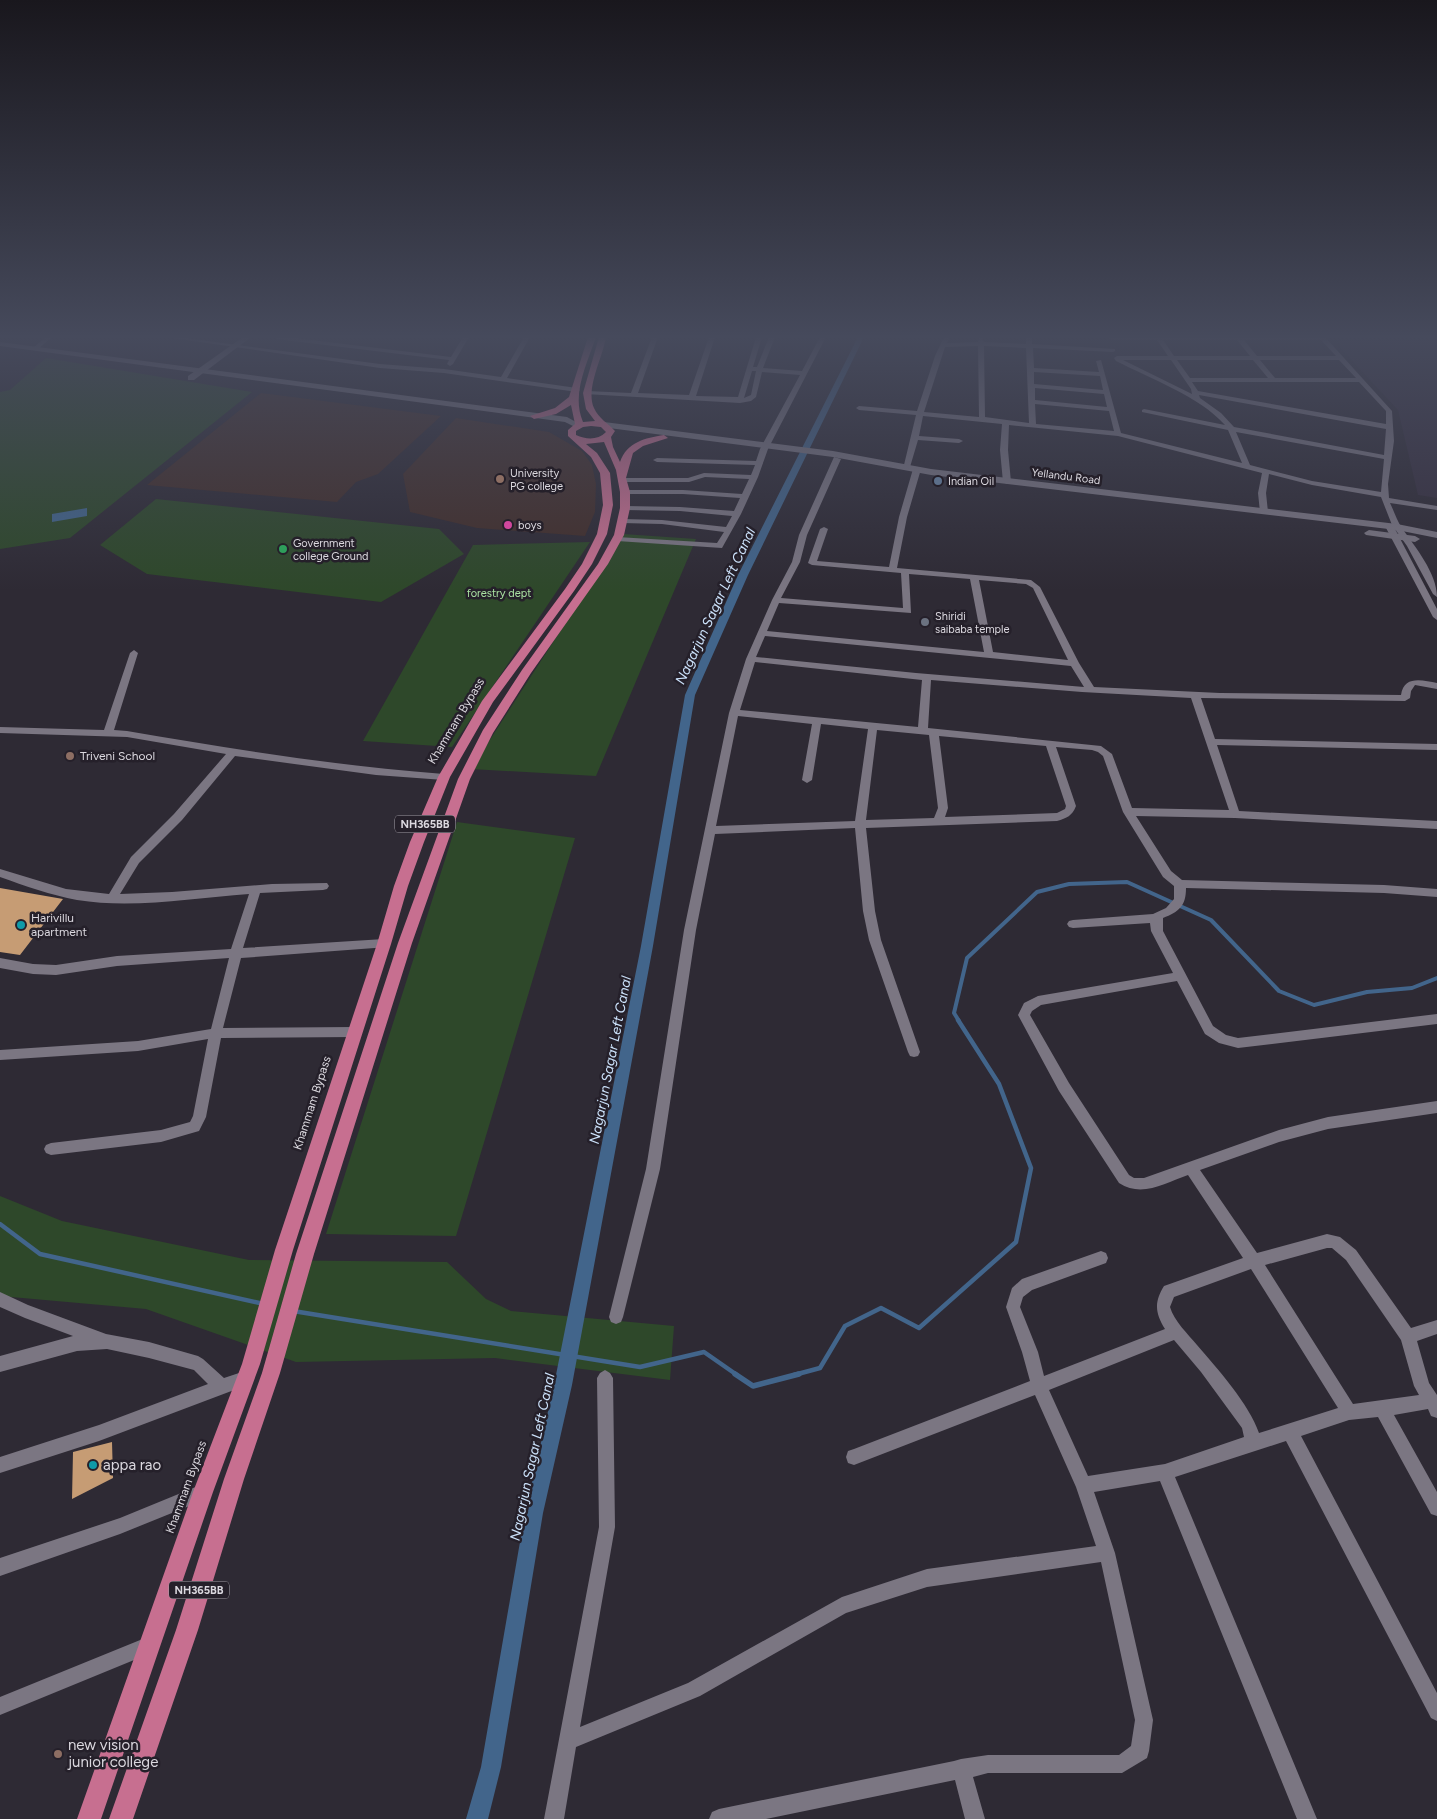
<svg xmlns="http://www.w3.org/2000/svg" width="1437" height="1819" font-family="Figtree,sans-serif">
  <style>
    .built { fill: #362f3f }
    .education { fill: #422e2a }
    .green { fill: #2e482a }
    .water { fill: #42658b }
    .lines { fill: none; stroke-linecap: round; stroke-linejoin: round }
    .stream-far2 { stroke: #42658b; stroke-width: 4 }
    .stream-far1 { stroke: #42658b; stroke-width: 4.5 }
    .stream { stroke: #42658b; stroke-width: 5.5 }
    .canal { fill: #42658b; fill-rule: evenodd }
    .building { fill: #c69c74 }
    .minor { fill: #7b7682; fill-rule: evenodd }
    .tertiary { fill: #7b7682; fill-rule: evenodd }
    .secondary { fill: #7b7682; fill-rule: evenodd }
    .trunk { fill: #c76f90; fill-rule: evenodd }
    .education-dot { fill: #8d6e63; stroke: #25202a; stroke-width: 2 }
    .service-dot { fill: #5c6f8a; stroke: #25202a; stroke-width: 2 }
    .hotel-dot { fill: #d1479c; stroke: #25202a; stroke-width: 2 }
    .leisure-dot { fill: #2e9e5b; stroke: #25202a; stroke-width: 2 }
    .worship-dot { fill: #6b7280; stroke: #25202a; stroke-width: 2 }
    .culture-dot { fill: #0f9aa8; stroke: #25202a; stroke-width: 2 }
    .labels { text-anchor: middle; stroke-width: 5; stroke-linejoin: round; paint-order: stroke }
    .far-poi-label { font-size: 11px; fill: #dbd8df; stroke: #25202a; text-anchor: start }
    .far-street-label { font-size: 11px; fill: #dbd8df; stroke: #25202a }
    .far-park-label { font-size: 11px; fill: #a9e1a1; stroke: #25202a }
    .shield { fill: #25202a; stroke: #a4a1a9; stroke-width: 1 }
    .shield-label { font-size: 11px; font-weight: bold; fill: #dbd8df }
    .street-label { font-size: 12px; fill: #dbd8df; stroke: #25202a }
    .poi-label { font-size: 12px; fill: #dbd8df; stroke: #25202a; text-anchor: start }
    .water-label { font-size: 14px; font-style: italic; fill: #cde3fc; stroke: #25202a }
    .near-poi-label { font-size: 15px; fill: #dbd8df; stroke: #25202a; text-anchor: start }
  </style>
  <rect width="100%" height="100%" fill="#2e2a34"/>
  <path class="built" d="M1338 337H1437V498L1418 495 1398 410 1341 349Z"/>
  <path class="education" d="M261 393 441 416 378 474 356 482 337 502 147 485Z
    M456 418 549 432 582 451 592 465 596 484 595 512 585 536 477 528 410 512 403 474Z"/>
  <path class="green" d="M46 358 252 392 70 538 0 549V392L10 390Z
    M156 499 439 529 464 554 381 602 147 574 100 545Z
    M623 534 696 539 596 776 471 769Z
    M590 542 452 747 363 741 473 545Z
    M457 822 575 838 456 1236 326 1234Z
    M0 1196 62 1221 249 1260 447 1262 486 1299 511 1311 674 1326 670 1380 495 1358 296 1362 146 1309 0 1296Z"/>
  <path class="water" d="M87 508V516L52 522V514Z"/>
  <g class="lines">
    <path class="stream-far2" d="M959 1021 954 1013 967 958 1037 892 1069 884 1127 882 1211 920 1279 991 1314 1005 1367 992 1412 988 1437 978"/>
    <path class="stream-far1" d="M0 1224 40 1254 264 1304
      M293 1311 640 1367 704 1352 737 1375
      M794 1375 820 1368 845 1326 881 1308 919 1328 1016 1242 1031 1168 999 1084 958 1020"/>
    <path class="stream" d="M735 1374 753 1386 799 1374"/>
    <path class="canal" d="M858 337H864L748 575 695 695 653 946 572 1385 543 1513 501 1767 488 1819H466L481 1767 525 1513 554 1385 641 946 685 695 738 575Z"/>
  </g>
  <path class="building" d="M0 888 63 899 20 955 0 952Z
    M112 1442 113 1478 72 1499 73 1452Z"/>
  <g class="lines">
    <path class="minor" d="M46 337H52L37 350H33V348Z
      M165 337H178L380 364 444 369 501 377 524 337H530L507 378 577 388 580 390 577 392 444 373 380 368Z
      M273 337H287L451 357 463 337H469L453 364 450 366 447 364 449 360 276 339Z
      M652 337H658L638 393 689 395 709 337H715L696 396 738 397 756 337H762L753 367H757L769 337H775L763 368 802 371 820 337H826L768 449 758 477 741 514 722 548 617 541 613 539 617 537 717 543 724 532 662 524 622 523 618 521 622 519 662 520 726 527 732 516 680 511 625 510 621 508 625 506 680 507 734 511 740 498 683 494H625L621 492 625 490H683L742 494 749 479 705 477 689 482H623L619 480 623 478H688L704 473 751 475 755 465 657 462 653 460 657 458 756 461 760 449 800 375 762 372 756 397 751 401 740 403 585 394 584 393 587 391 631 393ZM752 371H756L751 395 744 398Z
      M944 337H950L947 343 978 342 979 337H982L984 342 1026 344V337H1032V344L1115 349V351L1113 352 1033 348 1034 368 1099 372 1096 361 1101 360 1121 433 1242 463 1228 430 1142 412V410L1144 409 1225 425C1199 396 1151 379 1116 361L1114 358 1117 356H1168L1157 340H1111L1108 338 1110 337H1325L1392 411 1394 441 1388 484 1389 498 1437 506V510L1390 503C1394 511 1397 521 1402 528 1415 547 1437 573 1437 597L1433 594 1407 546 1395 529 1437 609V620L1433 617 1385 526 1389 524 1392 525 1381 497 1312 485 1269 474 1266 493 1268 512 1264 514 1260 512 1258 493 1262 473 1118 436 1009 425 1008 450 1011 482 1007 484 1003 482 1000 450 1002 424 923 416 919 436 959 439 963 441 959 443 918 440 910 467 903 469 916 415 859 410 856 408 859 406 917 411 935 356ZM1163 340H1237L1250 356H1174ZM1244 340H1321L1336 356H1257ZM978 346 979 417 924 412 945 347ZM984 346 1026 348 1029 423 985 417ZM1123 360H1171L1191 389 1192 394ZM1177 360H1253L1268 378H1190ZM1260 360H1339L1356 378H1275ZM1034 372 1100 376 1103 390 1034 384ZM1192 382H1359L1386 411V424L1198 391ZM1035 388 1104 394 1107 407 1035 400ZM1199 395 1386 429 1384 455 1234 427 1221 413 1200 398ZM1035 404 1109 411 1114 431 1036 424ZM1236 432 1384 459 1381 492 1312 481 1250 465Z
      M834 457 841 459 807 535 800 562 781 598 903 608 901 573 812 565 808 563 820 529 824 527 828 529 817 561 889 567 899 517 913 469 917 467 921 469 907 517 897 568 1031 580 1040 587 1079 663 1094 687 1220 693 1401 695C1404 675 1422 680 1437 683V689L1415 685 1411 691 1410 698 1405 701 1201 698 1215 739 1437 744V750L1217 745 1239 811 1437 821V829L1235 818 1136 816 1171 871 1182 880 1384 885 1437 889V897L1384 893 1186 888C1186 906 1179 912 1163 918V931L1213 1026 1226 1035 1238 1038 1437 1014V1024L1238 1048 1219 1043 1205 1034 1177 981 1041 1005 1032 1011 1030 1015 1069 1083 1129 1175 1134 1178H1144L1279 1130 1328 1117 1437 1101V1113L1328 1129 1279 1142 1200 1170 1257 1253 1327 1234 1340 1237 1356 1250 1411 1328 1437 1320V1334L1417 1341 1429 1383 1437 1395V1418L1431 1416 1428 1409 1394 1415 1437 1492V1516L1431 1514 1378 1417 1349 1420 1301 1436 1437 1693V1721L1431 1718 1286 1441 1175 1477 1317 1819H1297L1160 1481 1094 1492 1115 1553 1153 1720 1149 1751 1147 1758 1122 1773H988L973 1777 985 1819H965L955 1780 766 1819H709L712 1812 719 1809 954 1761 961 1759 988 1755H1119L1131 1746 1135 1720 1101 1562 927 1587 846 1613 700 1696 576 1747 564 1819H544L599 1527 597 1378 600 1373 605 1370 610 1373 613 1378 615 1527 580 1727 688 1683 842 1597 927 1569 1096 1546 1076 1487 1035 1395 854 1465 848 1463 846 1457 848 1451 854 1449 1030 1381 1022 1352 1006 1307 1012 1288 1022 1279 1101 1251 1106 1253 1108 1258 1106 1263 1032 1290 1023 1297 1020 1307 1038 1352 1044 1376 1165 1329C1155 1313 1154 1302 1164 1286L1243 1258 1188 1175C1165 1183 1142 1198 1119 1183L1059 1091 1018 1015 1024 1003 1038 996 1173 973 1151 931 1150 923 1073 928 1069 927 1067 924 1069 921 1073 920 1153 914 1166 908 1174 899V886L1163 877 1123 812 1103 756 1098 752 1092 750 1056 747 1076 806C1072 816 1067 818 1057 821L866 828 875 911 881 940 920 1052 918 1056 914 1057 910 1056 908 1052 869 940 863 911 855 828 715 834 696 930 660 1169 623 1317 621 1322 616 1324 611 1322 609 1317 646 1169 684 930 729 713 746 659 772 600 792 562 799 535ZM909 574 970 579 984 652 767 631 779 603 911 613ZM979 580 1026 584 1033 588 1068 660 993 652ZM765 636 1071 666 1084 687 916 673 756 657ZM755 662 922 680 918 727 740 710ZM931 680 1082 692 1191 698 1229 810 1132 808 1112 754 1101 746 928 728ZM738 716 812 724 802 780 807 783 812 780 821 724 868 729 855 821 716 826ZM877 730 929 735 938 808 934 818 866 820ZM939 736 1046 746 1066 806 1065 809 1057 813 945 817 948 808ZM1327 1248H1332L1346 1260 1401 1340 1414 1386 1419 1395 1353 1404 1265 1265ZM1251 1269 1338 1408 1259 1433C1249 1404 1217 1368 1197 1345 1188 1334 1174 1321 1170 1307L1174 1297ZM1174 1340 1201 1372 1242 1428 1244 1437 1165 1464 1088 1476 1049 1390Z
      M134 650 138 653 114 730 127 731C232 749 337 766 444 774L449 777 444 780 376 775 235 756 182 820 139 863 120 894 172 892 272 884 327 883 329 886 327 889 323 890 260 893 243 948 384 939 388 941 390 944 388 947 241 958 223 1028 355 1027 359 1028 361 1032 359 1036 355 1037 221 1038 206 1117 199 1131 161 1142 51 1155 46 1153 44 1149 46 1145 51 1143 161 1130 190 1122 193 1116 208 1039 138 1051 0 1060V1050L138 1041 211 1029 229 958 117 966 56 975 33 974 0 968V958L33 964 56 965 117 956 231 949 249 894C193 898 133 909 77 900 51 895 25 886 0 877V869L66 889 109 894 131 857 174 814 226 754 127 737 0 733V727L104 730 130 653Z
      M0 1292 28 1305 106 1334 149 1342 198 1356 203 1359 224 1378 245 1371 250 1374 253 1379 250 1384 99 1441 0 1473V1457L99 1425 208 1384 194 1370 149 1358 107 1349 77 1351 0 1372V1356L73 1336 25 1318 0 1307Z
      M203 1484 209 1486 211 1492 209 1498 120 1534 0 1576V1558L120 1518Z
      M150 1636 156 1639 159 1645 156 1651 0 1715V1697Z"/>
    <path class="tertiary" d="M243 337H251L194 380H188V376Z"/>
    <path class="secondary" d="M0 342 567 417 583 426 579 429 565 422 0 346Z
      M604 422 833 451 931 469 1397 524 1437 532V538L1397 530 931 475 833 457 601 427 600 425Z
      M1369 530 1415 536 1420 539 1415 542 1366 535 1364 533Z"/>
    <path class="trunk" d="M588 337H596C587 364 571 394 583 422L595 421 586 409 583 393 599 337H606C603 357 585 389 594 408 598 418 609 424 615 431L611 437 613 447 620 462C627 442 645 438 664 435L668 438 643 446 633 453 626 478 630 492V508L624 535 608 564 531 673 493 733 470 779 412 943 314 1254 280 1373 244 1479 198 1630 133 1819H109L176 1630 224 1479 262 1373 296 1254 398 943 458 779 483 730 522 670 598 564 614 535 620 508V492L616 470 604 442 586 444 597 453 610 473 613 505 607 534 592 564 574 591 493 702 450 777 424 842 408 886 391 944 293 1250 260 1364 213 1492 101 1819H77L193 1492 242 1364 275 1250 377 944 394 886 410 842 438 777 482 701 565 589 582 564 597 534 603 505 600 473 591 457 568 436V430L575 424 571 405 556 414 534 419 530 416 555 408 569 397ZM591 426 601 427 606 432C598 440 587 440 576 435V431L583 427Z"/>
  </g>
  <linearGradient id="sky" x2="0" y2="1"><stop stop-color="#19171d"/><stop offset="0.57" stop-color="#464a5c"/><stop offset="1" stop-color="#464a5c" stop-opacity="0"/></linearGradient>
  <rect width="1437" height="591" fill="url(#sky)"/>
  <g class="education-dot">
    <circle cx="500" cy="479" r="5"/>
    <circle cx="70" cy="756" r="5"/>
    <circle cx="58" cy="1754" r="5"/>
  </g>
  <circle class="service-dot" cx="938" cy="481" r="5"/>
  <circle class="hotel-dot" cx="508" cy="525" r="5"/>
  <circle class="leisure-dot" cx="283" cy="549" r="5"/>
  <circle class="worship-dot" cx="925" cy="622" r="5"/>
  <g class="culture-dot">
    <circle cx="21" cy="925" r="5"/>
    <circle cx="93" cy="1465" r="5"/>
  </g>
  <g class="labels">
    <g class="far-poi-label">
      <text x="510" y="477">University<tspan x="510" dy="13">PG college</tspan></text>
      <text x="948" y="485">Indian Oil</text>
      <text x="518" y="529">boys</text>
      <text x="293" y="547">Government<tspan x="293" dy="13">college Ground</tspan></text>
      <text x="935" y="620">Shiridi<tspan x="935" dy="13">saibaba temple</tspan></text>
    </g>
    <g class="far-street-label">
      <text transform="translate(1066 476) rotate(7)" y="4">Yellandu Road</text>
    </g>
    <g class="far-park-label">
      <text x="499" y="597">forestry dept</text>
    </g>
    <g class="shield">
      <rect x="395" y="815.5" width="60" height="17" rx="4"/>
      <rect x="169" y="1581.5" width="60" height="17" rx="4"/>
    </g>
    <g class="shield-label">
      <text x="425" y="828">NH365BB</text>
      <text x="199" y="1594">NH365BB</text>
    </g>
    <g class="street-label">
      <text transform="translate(456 721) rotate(-59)" y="4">Khammam Bypass</text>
      <text transform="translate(312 1103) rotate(-72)" y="4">Khammam Bypass</text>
      <text transform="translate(186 1487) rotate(-70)" y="4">Khammam Bypass</text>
    </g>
    <g class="poi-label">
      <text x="80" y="760">Triveni School</text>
      <text x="31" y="922">Harivillu<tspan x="31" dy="14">apartment</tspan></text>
    </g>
    <g class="water-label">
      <text transform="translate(715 606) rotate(-65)" y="5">Nagarjun Sagar Left Canal</text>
      <text transform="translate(610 1060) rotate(-79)" y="5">Nagarjun Sagar Left Canal</text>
      <text transform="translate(532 1457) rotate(-78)" y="5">Nagarjun Sagar Left Canal</text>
    </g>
    <g class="near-poi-label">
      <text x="103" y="1470">appa rao</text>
      <text x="68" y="1750">new vision<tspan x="68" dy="17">junior college</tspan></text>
    </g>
  </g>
</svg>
